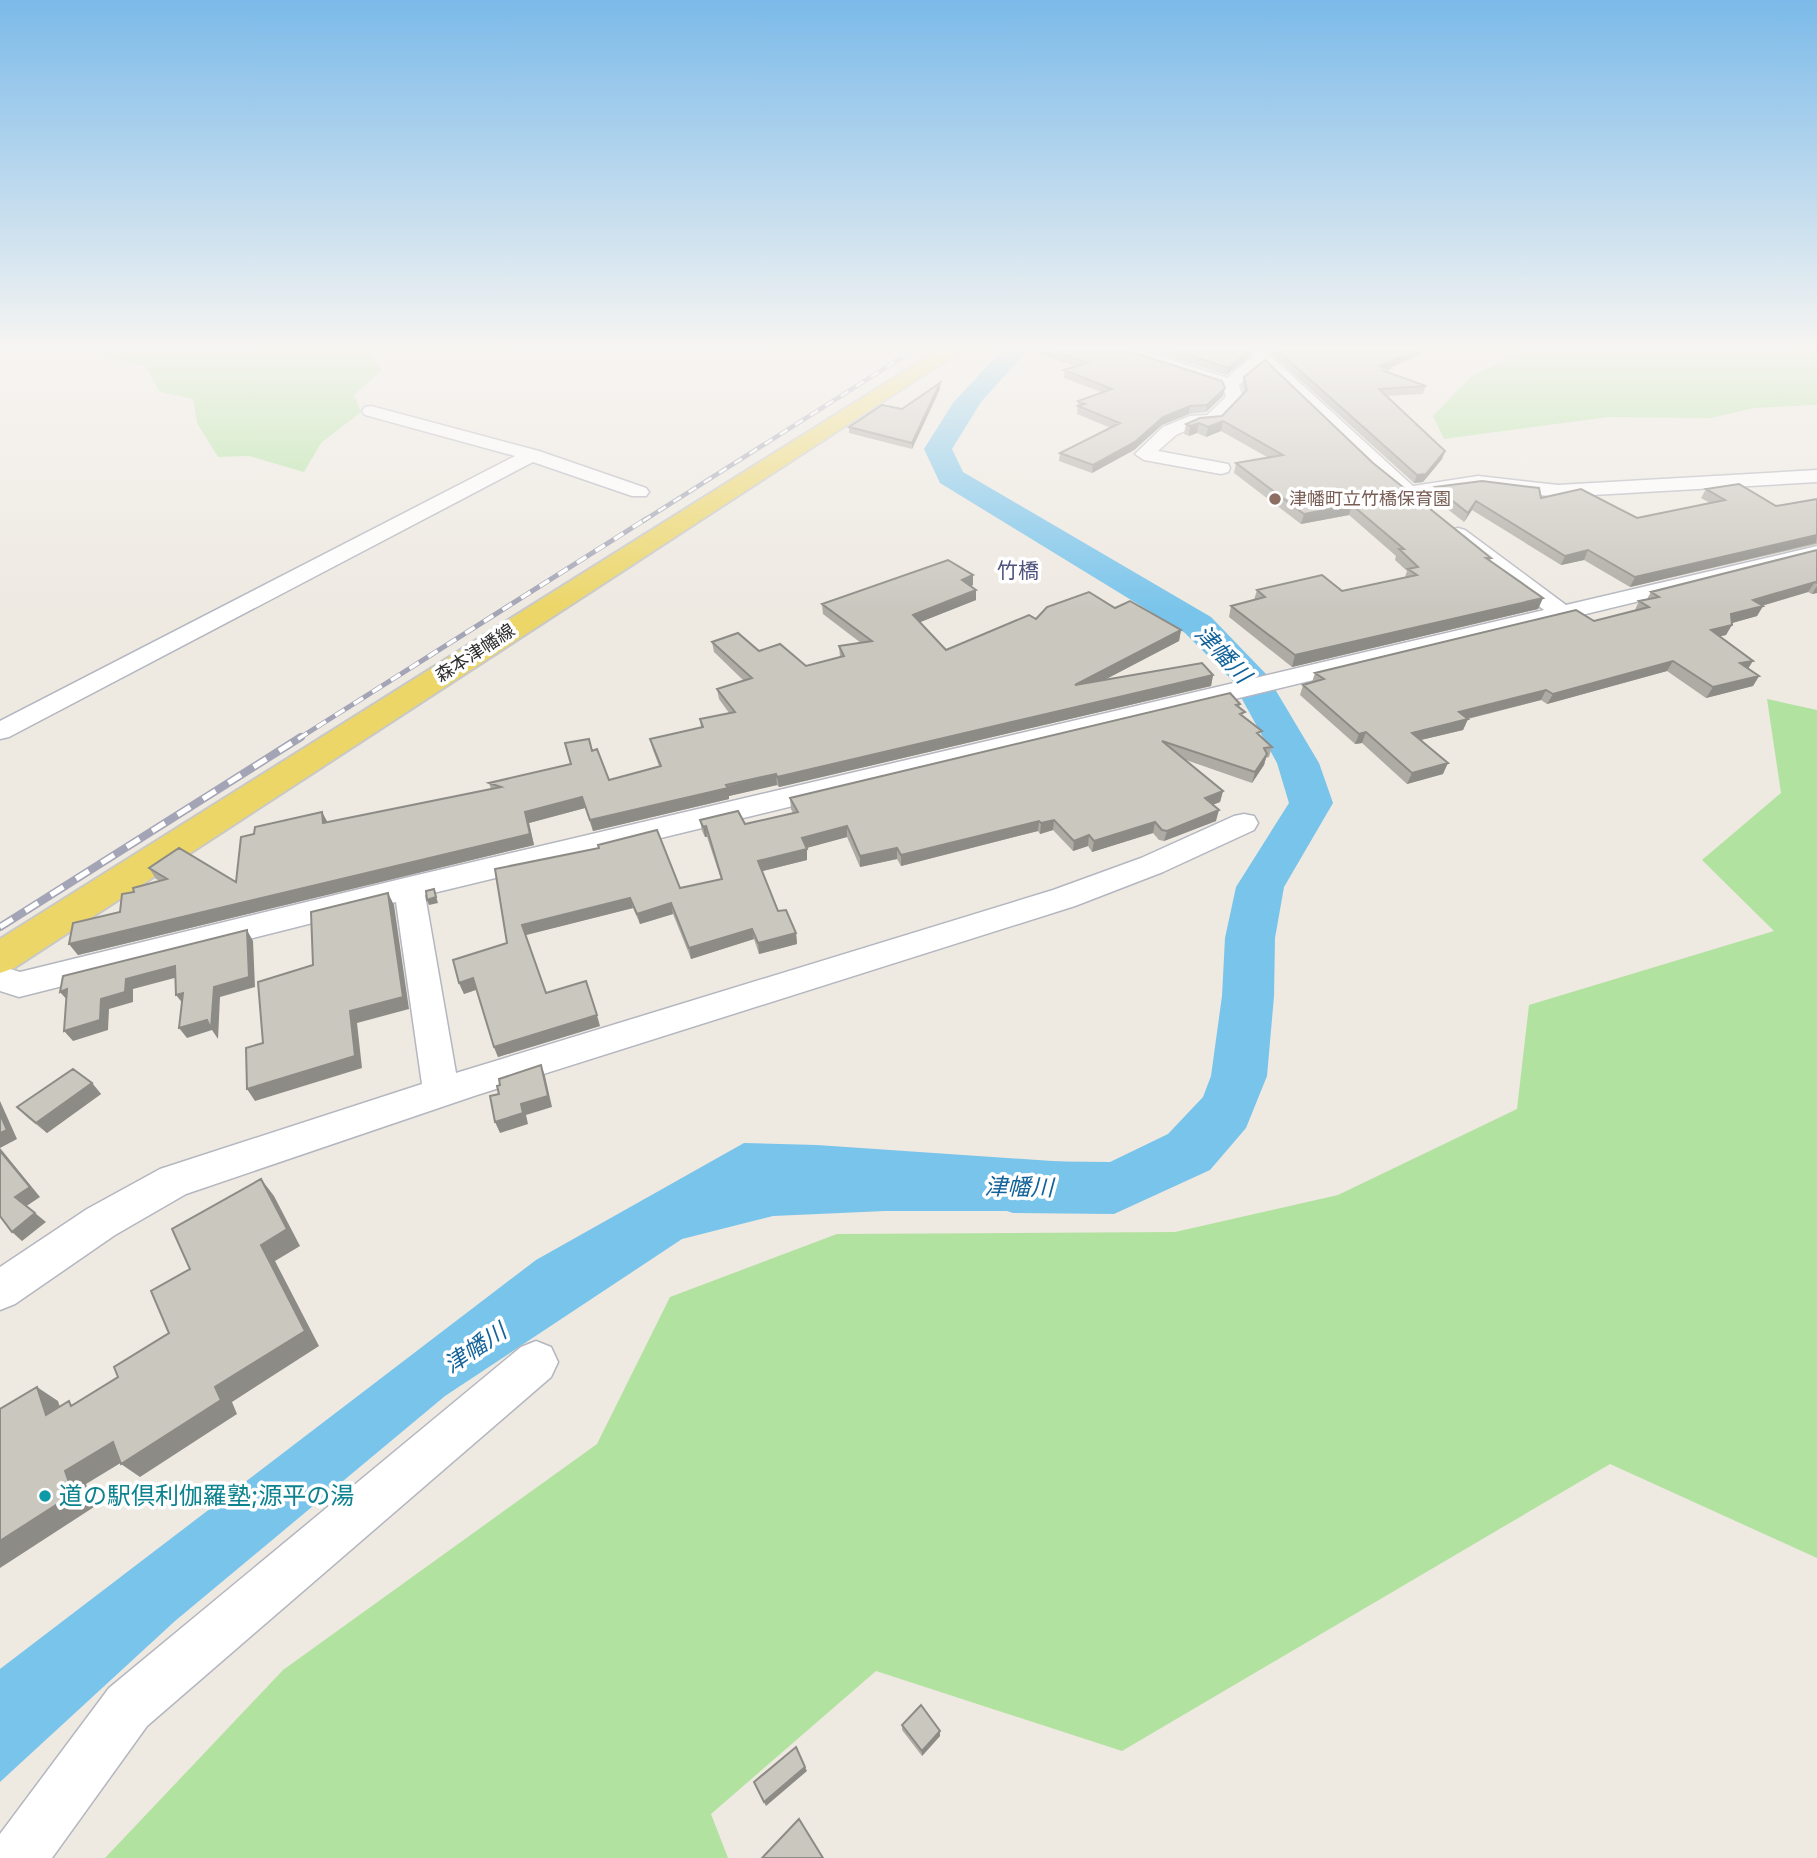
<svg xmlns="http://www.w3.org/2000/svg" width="1817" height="1858" font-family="Inter,'Noto Sans JP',sans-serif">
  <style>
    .green { fill: #b2e2a0 }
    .water { fill: #79c4eb }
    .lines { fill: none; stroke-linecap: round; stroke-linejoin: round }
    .river { fill: #79c4eb; fill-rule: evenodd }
    .minor-casing { stroke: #b4b6c0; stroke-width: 3 }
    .major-casing { stroke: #c8c8c8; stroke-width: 4 }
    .minor { fill: #fff; fill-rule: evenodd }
    .major { fill: #ecd668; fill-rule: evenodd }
    .rail-far2-casing { stroke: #a3a5b6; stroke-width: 4.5 }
    .rail-far1-casing { stroke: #a3a5b6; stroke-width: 5 }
    .rail-casing { stroke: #a3a5b6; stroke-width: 8 }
    .rail-far2 { stroke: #fff; stroke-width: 2.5; stroke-dasharray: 9; stroke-linecap: butt }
    .rail-far1 { stroke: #fff; stroke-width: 3.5; stroke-dasharray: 11; stroke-linecap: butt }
    .rail { stroke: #fff; stroke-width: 5; stroke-dasharray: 15; stroke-linecap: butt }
    .wall { fill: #aeaba4 }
    .shaded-wall { fill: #8d8b86 }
    .building { fill: #cac7bf; stroke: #8d8b86; stroke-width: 2 }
    .education-dot { fill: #8d6e63; stroke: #fff; stroke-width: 2.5 }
    .culture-dot { fill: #0f9aa8; stroke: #fff; stroke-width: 2.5 }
    .labels { text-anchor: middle; stroke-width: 7; stroke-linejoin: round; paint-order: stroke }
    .far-education-label { font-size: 18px; fill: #785e54; stroke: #fff; text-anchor: start }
    .far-street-label { font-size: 18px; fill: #2d2d2d; stroke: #fff }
    .far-quarter-label { font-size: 21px; fill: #4f547d; stroke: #fff }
    .water-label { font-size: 23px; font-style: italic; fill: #13639b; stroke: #fff }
    .near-culture-label { font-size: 24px; fill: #0d838f; stroke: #fff; text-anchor: start }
  </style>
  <rect width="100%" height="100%" fill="#eee9e1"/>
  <path class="green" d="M107 351H367L382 370 354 395 361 412 321 443 304 472 249 456 218 457 197 423 193 399 160 392 146 367 103 356Z
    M1523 351H1817V405L1754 408 1711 418 1608 417 1444 439 1433 416 1470 377Z
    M1767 699 1817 710V1558L1610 1464 1122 1751 876 1671 711 1814 728 1858H105L283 1670 597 1444 670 1297 837 1234 1175 1232 1338 1195 1517 1109 1529 1005 1774 931 1702 860 1781 793Z"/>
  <path class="water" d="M744 1143 817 1145 1081 1163 1076 1211H885L773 1216 682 1239 445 1396 175 1621 0 1782V1669L536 1260Z"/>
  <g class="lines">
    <path class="river" d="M1001 351H1027L981 402 952 449 963 472 1211 617 1266 674 1319 763 1333 803 1284 887 1275 938 1274 996 1267 1076 1246 1128 1210 1170 1114 1214 1013 1213 992 1206 983 1187 992 1168 1013 1161 1110 1162 1168 1134 1203 1097 1211 1076 1222 996 1225 938 1236 887 1289 803 1277 763 1231 679 1185 633 940 483 924 449 953 403Z"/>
    <g class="minor-casing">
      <path id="minor" d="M1120 351H1144L1227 378 1248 360 1254 358 1248 351H1265L1413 486 1478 476 1558 485 1817 470V482L1558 497 1478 488 1425 496 1434 505 1431 509H1417L1372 471 1263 366 1239 385 1243 398 1218 424 1198 425 1176 435 1158 451 1228 464 1230 468 1228 472 1221 474 1144 460 1135 454 1163 427 1190 416 1207 415 1226 397 1223 387 1122 354Z
        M371 406 539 451 646 488 649 492 646 496H632L533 462 9 737 0 739V721L515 456 365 415 362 411 365 407Z
        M1458 528 1465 530 1566 605 1817 546V558L425 895 456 1073 1053 890 1141 858 1234 816 1244 814 1254 816 1258 823 1254 830 1163 872 1075 906 477 1095 186 1194 115 1235 15 1304 0 1310V1267L87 1209 160 1169 422 1084 396 902 19 997 0 991V966L20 972 409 877 1544 610 1451 538 1448 534 1451 530Z
        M536 1341 551 1347 558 1362 551 1377 147 1726 52 1858H0V1834L109 1688 521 1347Z"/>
    </g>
    <g class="major-casing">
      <path id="major" d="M937 351H960L14 968 0 973V939Z"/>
    </g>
    <use href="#minor" class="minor"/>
    <use href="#major" class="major"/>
    <g class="rail-far2-casing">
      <path id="rail-far2" d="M643 521 912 351"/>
    </g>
    <g class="rail-far1-casing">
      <path id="rail-far1" d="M298 739 646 519"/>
    </g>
    <g class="rail-casing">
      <path id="rail" d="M0 927 301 737"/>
    </g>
    <use href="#rail-far2" class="rail-far2"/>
    <use href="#rail-far1" class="rail-far1"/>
    <use href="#rail" class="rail"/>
  </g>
  <path class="wall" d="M1038 351H1129L1223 396 1206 412 1189 414 1162 425 1134 450 1092 473 1059 461 1060 453 1111 428 1077 414 1078 401 1101 392 1064 378V370L1076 366 1038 355Z
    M1153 351H1251L1249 357 1226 375Z
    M1268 351H1363L1366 352 1368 351H1422L1421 354 1388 369V373L1426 386 1423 394 1386 396 1445 451 1442 459 1423 482 1414 483Z
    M1244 377 1373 463 1491 558 1490 561 1543 598 1538 609 1292 667 1229 617 1231 606 1254 600 1257 590 1342 591 1405 577 1407 571 1395 560 1396 556 1349 515 1301 524 1234 473 1236 463 1267 457 1221 431 1206 437 1197 433 1189 436 1184 434 1186 424 1222 416 1244 394 1242 386Z
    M940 389 912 449 849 433V427L902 409Z
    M1435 487 1541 498 1637 518 1710 503 1701 498 1706 489 1776 506 1817 499V544L1630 587 1584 560 1561 565 1472 510 1464 522 1432 497Z
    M1817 550V593L1812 594 1808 592 1762 606H1763L1757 616 1732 623 1726 635 1720 636 1748 669 1759 676 1753 686 1706 698 1667 671 1547 704 1541 700 1468 719 1463 730 1421 740 1443 774 1407 784 1362 743 1355 744 1300 695 1303 685 1312 682 1315 673 1594 621 1635 610 1639 601 1647 599 1651 592Z
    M973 585 971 586 976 600 920 622 946 650 1036 619 1115 608 1181 630 1179 641 1103 680 1213 675 1211 686 779 787 777 785 729 796V799L593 831 585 808 529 823 534 845 78 955 69 944 120 912 134 892 160 881 156 879 149 868 236 882 254 834 322 812 327 822 491 789 489 783 571 764 592 751 609 780 659 766 653 750 650 739 701 728 700 719 729 713 719 699 717 689 744 681 714 652 712 642 759 651 806 666 840 657 839 646 861 643 823 614 822 604Z
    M1240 704 1239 708 1244 717 1261 736 1272 747 1269 757 1266 758 1264 765 1252 783 1186 760 1223 791 1220 802 1212 805 1216 821 1164 841 1159 840 1153 833 1092 852 1088 846 1073 851 1053 830 1040 834 1038 831 901 866 897 859 860 867 847 837 806 848 807 860 762 871 778 911 796 933 797 944 759 954 754 939 691 959 673 914 640 924 633 908 526 935 546 993 600 1026 498 1057 494 1047 476 990 464 994 459 983 507 943 495 869 680 888 721 879 707 837H705L702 831 700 820 745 824 793 813 791 809 790 798Z
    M92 1083 101 1094 47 1133 28 1118 17 1107Z
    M902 1725 940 1731V1736L922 1756 902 1730Z"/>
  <path class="shaded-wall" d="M1249 351H1251L1249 357 1226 375 1228 368Z
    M1413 351H1422L1421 354 1377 374 1379 366Z
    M940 383V389L912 449V443Z
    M1225 388 1223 396 1206 412 1207 405Z
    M1190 406 1189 414 1162 425 1134 450 1092 473 1093 465 1163 417Z
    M1223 421 1221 431 1206 437 1208 427Z
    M1199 423 1197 433 1189 436 1190 426Z
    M1445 451 1442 459 1423 482 1414 483 1417 475Z
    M1476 501 1472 510 1464 522 1468 513Z
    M1352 505 1349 515 1301 524 1304 514Z
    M1817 535 1816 543 1630 587 1635 577Z
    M1588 550 1584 560 1561 565 1565 556Z
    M973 575V585L962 590V580Z
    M1815 582 1808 592 1747 610 1753 600Z
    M1817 586V593L1812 594Z
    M976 590V600L913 625V615Z
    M1543 598 1538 609 1292 667 1295 655Z
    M1763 606 1757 616 1725 625 1731 614Z
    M1732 625 1726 635 1705 640 1711 630Z
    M1181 630 1179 641 1074 696 1075 685Z
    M1673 661 1667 671 1547 704 1553 694Z
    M1753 661 1746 672 1740 663Z
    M1213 675 1211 686 779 787 777 777Z
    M1759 676 1753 686 1706 698 1713 687Z
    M1546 690 1541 700 1454 722 1459 712Z
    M1468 719 1463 730 1408 743 1412 733Z
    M1366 732 1362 743 1355 744 1359 734Z
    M1267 754 1264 765 1252 783 1255 772Z
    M1448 763 1443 774 1407 784 1412 773Z
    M776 774 777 785 729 796V799L593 831 590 820Z
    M1223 791 1220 802 1202 809 1205 798Z
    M582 797 585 808 529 823 534 845 78 955 69 944 525 812Z
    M1219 810 1216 821 1164 841 1167 831Z
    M322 812 328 823H323Z
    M1054 820 1053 830 1040 834 1041 823Z
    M1039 821 1038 831 901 866V855Z
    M1155 822 1153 833 1092 852 1094 841Z
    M706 826 707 837H705L703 827Z
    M847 826V837L803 849 802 838Z
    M1089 835 1088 846 1073 851 1074 841Z
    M897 848V859L860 867V856Z
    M807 849V860L759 872 758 861Z
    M434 889 438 903 429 905 427 900Z
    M388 893 394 905 409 1009 357 1023 362 1068 255 1101 247 1089 350 1011Z
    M630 898 633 908 526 935 522 925Z
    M671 903 673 914 640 924 637 914Z
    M752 929 754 939 691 959 689 948Z
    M247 930 253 941 255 987 220 997 218 1039 212 1030 187 1038 179 1028 214 987Z
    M796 933 797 944 759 954 758 943Z
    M175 966 182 976 133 989V1002L109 1009 108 1030 73 1041 64 1031 126 979Z
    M473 978 478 989 464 994 459 983Z
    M67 989 69 1002 60 992Z
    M183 993 184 1005 176 995Z
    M597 1015 600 1026 498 1057 494 1047Z
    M541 1065 545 1076 552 1107 526 1115 528 1124 500 1133 495 1122 521 1104Z
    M92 1083 101 1094 47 1133 36 1123Z
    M0 1101 17 1139 0 1148 40 1197 25 1207 15 1197 0 1151Z
    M261 1179 274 1196 300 1246 275 1261 319 1346 232 1402 237 1414 140 1477 121 1464 215 1387 261 1245Z
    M35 1213 46 1222 22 1241 12 1232Z
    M37 1387 58 1401 67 1429 46 1415Z
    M113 1442 132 1456 86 1484 94 1507 0 1568V1541L65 1471Z
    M940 1731V1736L922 1756V1751Z
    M805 1767 807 1771 766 1806 764 1802Z"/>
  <path class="building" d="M1051 351H1129L1222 381 1225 388 1207 405 1190 406 1163 417 1135 442 1093 465 1060 453 1120 423 1078 406 1085 404 1078 401 1112 389 1064 370 1088 362Z
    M1177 351H1249L1228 368Z
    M1278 351H1363L1366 352 1368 351H1413L1379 366 1389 369 1384 371 1426 386 1379 389 1445 451 1426 474 1417 475Z
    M1265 360 1373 463 1491 558H1486L1543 598 1295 655 1231 606 1265 597 1257 590 1322 575 1342 591 1417 575 1408 569 1418 567 1399 549H1404L1352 505 1304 514 1236 463 1283 455 1223 421 1208 427 1199 423 1190 426 1186 424 1200 418 1222 416 1247 390 1244 377Z
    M940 383 912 443 849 427 882 405 902 409Z
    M1482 481 1539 488 1541 498 1581 489 1637 518 1725 500 1706 489 1739 484 1776 506 1817 499V535L1635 577 1588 550 1565 556 1476 501 1468 513 1435 487Z
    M1817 550V583L1815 582 1753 600 1763 606 1731 614 1732 625 1711 630 1753 661 1740 663 1759 676 1713 687 1673 661 1553 694 1546 690 1459 712 1468 719 1412 733 1448 763 1412 773 1366 732 1359 734 1303 685 1324 679 1315 673 1576 610 1594 621 1649 607 1639 601 1659 597 1651 592Z
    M948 560 973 575 962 580 976 590 913 615 946 650 1029 615 1036 619 1047 607 1089 592 1115 608 1130 601 1181 630 1075 685 1202 663 1213 675 777 777 776 774 726 785 728 788 590 820 582 797 525 812 530 834 69 944 73 923 120 912 122 894 134 892 133 888 167 879 149 868 179 848 236 882 241 837 254 834 255 827 322 812 323 823 501 787 489 783 571 764 565 743 589 739 592 751 597 749 609 780 661 766 650 739 703 727 700 719 735 712 717 689 752 678 712 642 738 633 759 651 780 644 806 666 844 656 839 646 872 641 822 604Z
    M1230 693 1240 704 1236 705 1245 712 1240 714 1262 731 1257 733 1272 747 1264 748 1267 754 1255 772 1162 741 1223 791 1205 798 1219 810 1167 831 1162 830 1155 822 1094 841 1089 835 1074 841 1054 820 1041 823 1039 821 901 855 897 848 860 856 847 826 802 838 807 849 758 861 778 911 786 910 796 933 758 943 752 929 689 948 671 903 637 914 630 898 522 925 546 993 586 981 597 1015 494 1047 473 978 459 983 453 960 507 943 495 869 599 848 598 845 657 830 680 888 722 879 706 826 703 827 700 820 738 811 745 824 798 812 790 798Z
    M434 889 436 897 427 900 426 891Z
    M388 893 403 997 350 1011 355 1056 247 1089 246 1048 263 1043 258 982 313 965 311 912Z
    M247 930 249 977 214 987 211 1029 207 1020 179 1028 183 993 176 995 175 966 126 979 125 992 101 999 100 1020 64 1031 67 989 60 992 63 976Z
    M541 1065 548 1096 521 1104 523 1113 495 1122 490 1096 499 1094 497 1086 500 1085 499 1079Z
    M73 1069 92 1083 36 1123 17 1107Z
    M0 1114 7 1130 0 1133Z
    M0 1151 30 1187 15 1197 35 1213 12 1232 0 1216Z
    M261 1179 287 1229 261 1245 305 1331 215 1387 221 1400 121 1464 113 1442 65 1471 73 1494 0 1541V1409L37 1387 46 1415 69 1401 71 1406 118 1377 114 1367 169 1333 151 1291 190 1269 172 1229Z
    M921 1705 940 1731 922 1751 902 1725Z
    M796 1747 805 1767 764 1802 754 1782Z
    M799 1819 823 1858H762Z"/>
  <linearGradient id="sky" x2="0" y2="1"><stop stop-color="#7bbae9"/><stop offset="0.57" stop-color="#f7f5f2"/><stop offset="1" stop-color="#f7f5f2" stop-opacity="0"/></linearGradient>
  <rect width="1817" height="611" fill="url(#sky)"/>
  <circle class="education-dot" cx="1275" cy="499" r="7"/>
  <circle class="culture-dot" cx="45" cy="1496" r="7"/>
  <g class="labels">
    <g class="far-education-label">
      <text x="1289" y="505">津幡町立竹橋保育園</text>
    </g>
    <g class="far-street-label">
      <text transform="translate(475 653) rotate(-33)" y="6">森本津幡線</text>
    </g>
    <g class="far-quarter-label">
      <text x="1018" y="578">竹橋</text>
    </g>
    <g class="water-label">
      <text transform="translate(1223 654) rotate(47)" y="8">津幡川</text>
      <text transform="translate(1019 1187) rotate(1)" y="8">津幡川</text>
      <text transform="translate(475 1348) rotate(-34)" y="8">津幡川</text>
    </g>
    <g class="near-culture-label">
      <text x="59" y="1504">道の駅倶利伽羅塾;源平の湯</text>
    </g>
  </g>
</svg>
